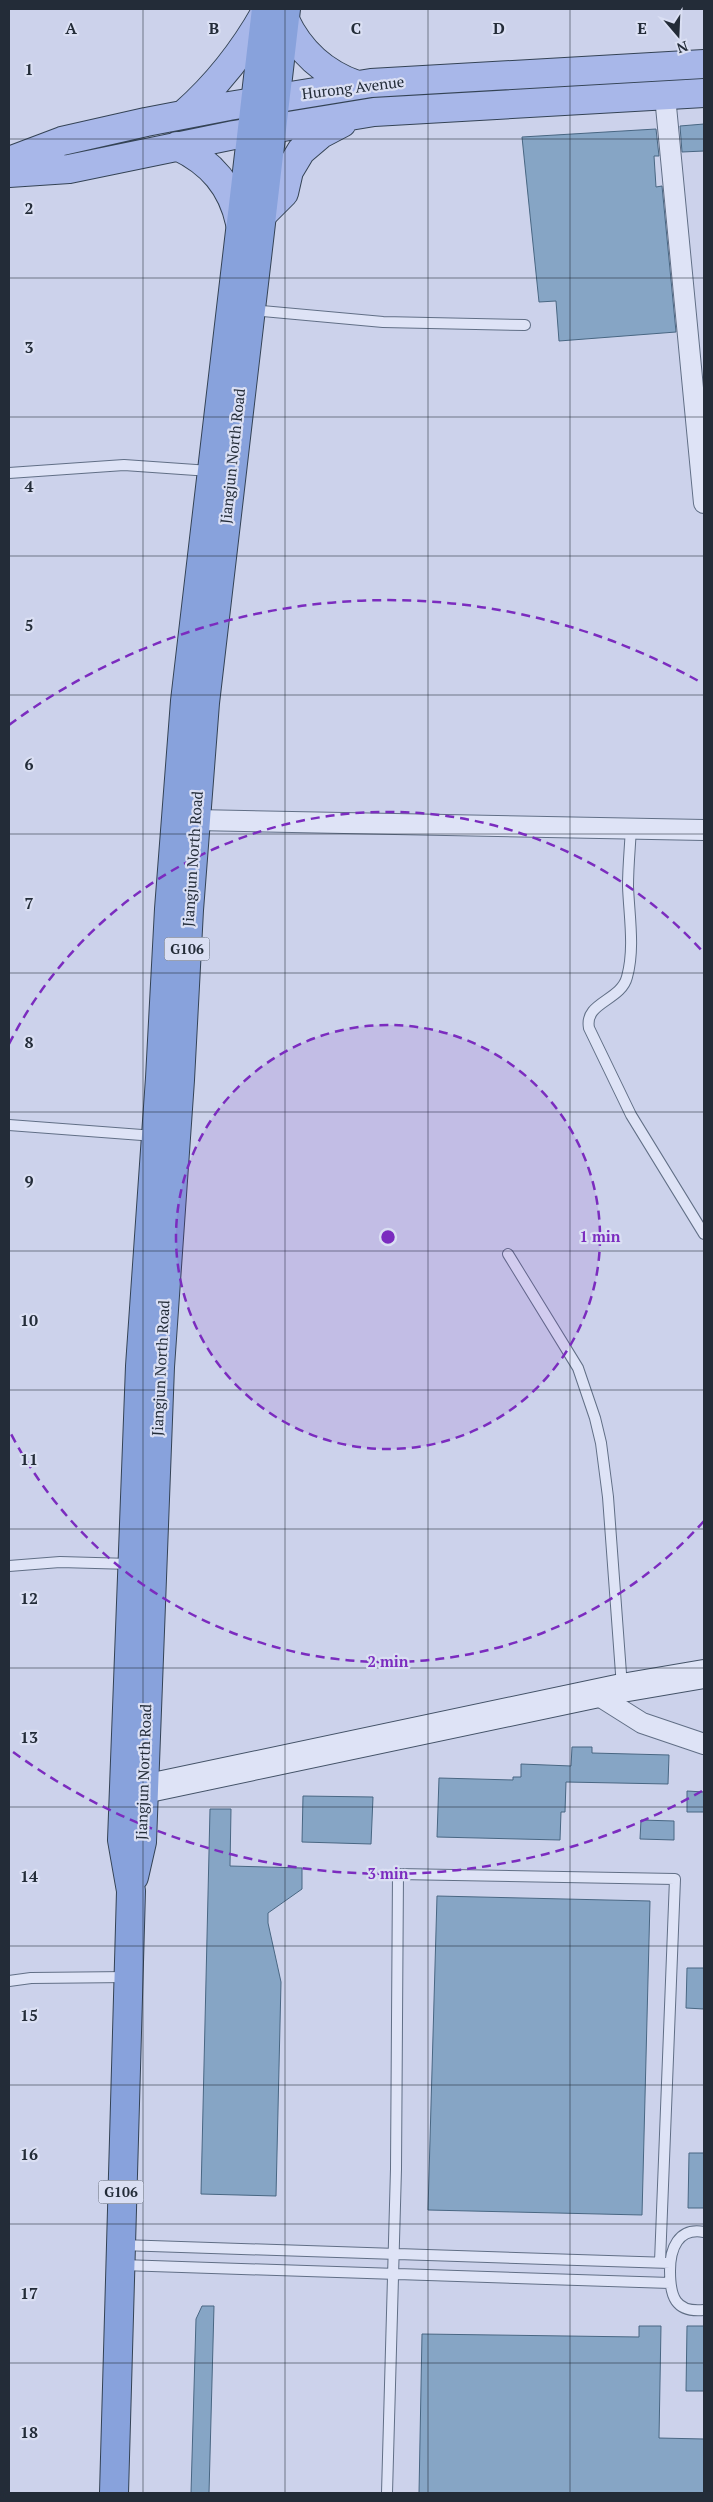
<svg xmlns="http://www.w3.org/2000/svg" width="713" height="2502" font-family="'PT Serif',serif">
  <style>
    .building { fill: #86a5c5; stroke: #496783 }
    .lines { fill: none; stroke-linecap: round; stroke-linejoin: round }
    .service-casing { stroke: #616f86; stroke-width: 12 }
    .minor-casing { stroke: #616f86; stroke-width: 22 }
    .secondary-casing { stroke: #445368; stroke-width: 30 }
    .primary-casing { stroke: #344355; stroke-width: 30 }
    .trunk-casing { stroke: #344355; stroke-width: 30 }
    .service { stroke: #dee3f6; stroke-width: 10 }
    .minor { stroke: #dee3f6; stroke-width: 20 }
    .secondary { stroke: #dee3f6; stroke-width: 28 }
    .primary { stroke: #a8b7e9; stroke-width: 28 }
    .trunk { stroke: #88a2dc; stroke-width: 28 }
    .grid { fill: none; stroke: #232c38; stroke-width: 1; stroke-opacity: 0.55 }
    .ring { fill: none; stroke: #7b2cbf; stroke-width: 2.5; stroke-dasharray: 9 6 }
    .labels { text-anchor: middle; stroke-width: 4.5; stroke-linejoin: round; paint-order: stroke }
    .shield { fill: #dadff3; stroke: #5a6270; stroke-width: 1 }
    .shield-label { font-size: 14px; font-weight: bold; fill: #232c38 }
    .street-label { font-size: 15px; fill: #232c38; stroke: #dadff3 }
    .grid-label { font-size: 16px; text-anchor: middle; font-weight: bold; fill: #232c38; stroke: #dadff3; stroke-width: 4.5; stroke-linejoin: round; paint-order: stroke }
    .centre { fill: #7b2cbf; stroke: #dadff3; stroke-width: 2.5 }
    .ring-label { font-size: 15px; text-anchor: middle; font-weight: bold; fill: #7b2cbf; stroke: #dadff3; stroke-width: 4.5; stroke-linejoin: round; paint-order: stroke }
  </style>
  <rect width="100%" height="100%" fill="#ccd2eb"/>
  <path class="building" d="M704 124V151L682 152 680 126Z
    M656 129 659 156H654L656 187 662 186 676 332 559 341 556 301 539 302 522 137Z
    M572 1747H592V1753L669 1755 668 1784 566 1782 565 1812H561L560 1840 437 1837 439 1778 513 1780V1777H521V1764L571 1766Z
    M687 1791 704 1792V1812H687Z
    M303 1796 373 1797 371 1844 302 1842Z
    M210 1809H231L230 1866 302 1868V1889L268 1913V1923L281 1982 276 2196 201 2194Z
    M641 1820 674 1821V1840L640 1839Z
    M437 1896 650 1901 642 2215 428 2210Z
    M687 1968H704V2009L686 2008Z
    M689 2153H704V2208H688Z
    M202 2306H214L209 2493H191L196 2319Z
    M639 2326H661L659 2438 704 2439V2493H419L422 2334 639 2337Z
    M704 2326V2391H686L687 2326Z"/>
  <g class="lines">
    <g class="service-casing">
      <path id="service" d="M251 310 383 322 525 325
        M9 473 124 465 210 471
        M631 828C630 847 628 867 628 886 629 915 635 948 627 977 621 1001 584 1002 589 1028L631 1115 704 1234
        M9 1125 155 1136
        M508 1254 578 1368 595 1418 601 1443 608 1497 622 1687
        M9 1566 60 1562 131 1564
        M9 1981 31 1978 128 1977
        M704 2232C678 2227 670 2249 670 2271 670 2296 675 2313 704 2310
        M121 2245 670 2263
        M122 2265 670 2283
        M387 2493 396 2169 398 1874 675 1879 660 2262"/>
    </g>
    <g class="minor-casing">
      <path id="minor" d="M665 96 704 503
        M196 820 704 830
        M596 1694 642 1723 704 1744"/>
    </g>
    <g class="secondary-casing">
      <path id="secondary" d="M144 1789 622 1688 704 1674"/>
    </g>
    <g class="primary-casing">
      <path id="primary" d="M285 20C300 52 323 73 357 85
        M184 114C217 85 243 52 265 13
        M177 146C211 162 232 186 240 223
        M9 161 62 141 146 122 229 106 371 83 704 64
        M9 173 69 169 234 135 374 112 704 93
        M261 216 284 193 289 171 301 151 321 134 342 123"/>
    </g>
    <g class="trunk-casing">
      <path id="trunk" d="M134 1877 142 1842 160 1367 180 1080 189 910 205 703 286 9
        M114 2493 131 1891 122 1840 140 1366 160 1078 169 909 185 701 266 9"/>
    </g>
    <use href="#service" class="service"/>
    <use href="#minor" class="minor"/>
    <use href="#secondary" class="secondary"/>
    <use href="#primary" class="primary"/>
    <use href="#trunk" class="trunk"/>
  </g>
  <path class="grid" d="M143 9V2493M285 9V2493M428 9V2493M570 9V2493M9 139H704M9 278H704M9 417H704M9 556H704M9 695H704M9 834H704M9 973H704M9 1112H704M9 1251H704M9 1390H704M9 1529H704M9 1668H704M9 1807H704M9 1946H704M9 2085H704M9 2224H704M9 2363H704"/>
  <circle cx="388" cy="1237" r="212" fill="#7b2cbf" fill-opacity=".12"/>
  <g class="ring">
    <circle cx="388" cy="1237" r="212"/>
    <path d="M704 1521A425 425 0 0 1 9 1430M9 1044A425 425 0 0 1 704 953"/>
    <path d="M702 1791A637 637 0 0 1 9 1749M9 725A637 637 0 0 1 702 683"/>
  </g>
  <g class="labels">
    <g class="shield">
      <rect x="164.5" y="937.5" width="45" height="23" rx="4"/>
      <rect x="98.5" y="2180.5" width="45" height="23" rx="4"/>
    </g>
    <g class="shield-label">
      <text x="187" y="954">G106</text>
      <text x="121" y="2197">G106</text>
    </g>
    <g class="street-label">
      <text transform="translate(353 88) rotate(-7)" y="5">Hurong Avenue</text>
      <text transform="translate(233 456) rotate(-84)" y="5">Jiangjun North Road</text>
      <text transform="translate(193 859) rotate(-86)" y="5">Jiangjun North Road</text>
      <text transform="translate(161 1368) rotate(-87)" y="5">Jiangjun North Road</text>
      <text transform="translate(144 1772) rotate(-88)" y="5">Jiangjun North Road</text>
    </g>
  </g>
  <g class="grid-label">
    <text x="71" y="34">A</text>
    <text x="214" y="34">B</text>
    <text x="356" y="34">C</text>
    <text x="499" y="34">D</text>
    <text x="642" y="34">E</text>
    <text x="29" y="75">1</text>
    <text x="29" y="214">2</text>
    <text x="29" y="353">3</text>
    <text x="29" y="492">4</text>
    <text x="29" y="631">5</text>
    <text x="29" y="770">6</text>
    <text x="29" y="909">7</text>
    <text x="29" y="1048">8</text>
    <text x="29" y="1187">9</text>
    <text x="29" y="1326">10</text>
    <text x="29" y="1465">11</text>
    <text x="29" y="1604">12</text>
    <text x="29" y="1743">13</text>
    <text x="29" y="1882">14</text>
    <text x="29" y="2021">15</text>
    <text x="29" y="2160">16</text>
    <text x="29" y="2299">17</text>
    <text x="29" y="2438">18</text>
  </g>
  <circle cx="388" cy="1237" r="8" class="centre"/>
  <g class="ring-label">
    <text x="600" y="1242">1 min</text>
    <text x="388" y="1667">2 min</text>
    <text x="388" y="1879">3 min</text>
  </g>
  <rect width="713" height="2502" fill="none" stroke="#232c38" stroke-width="20"/>
  <g transform="translate(678 35) rotate(161)" stroke="#dadff3" stroke-width="4" paint-order="stroke">
  <path d="M0-4L9 19L0 12L-9 19Z" fill="#232c38"/>
  <text y="-8" font-size="14" font-weight="bold" text-anchor="middle" fill="#232c38">N</text>
  </g>
</svg>
